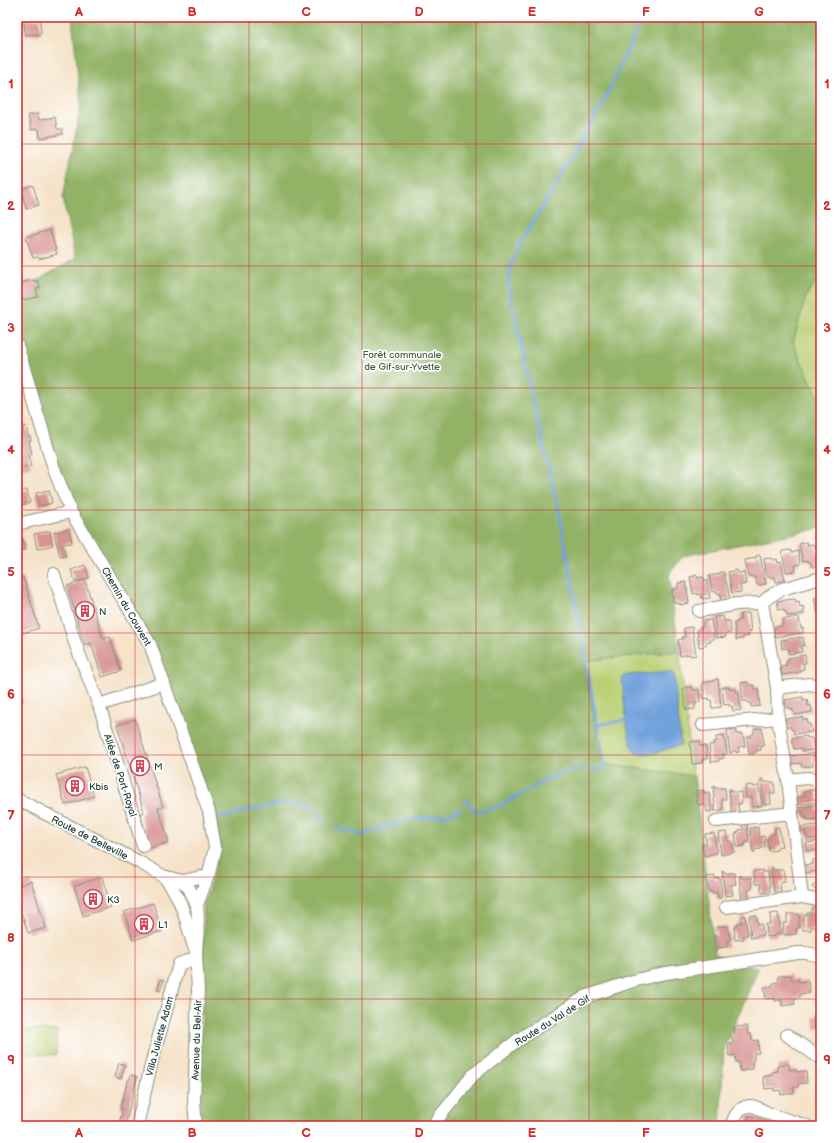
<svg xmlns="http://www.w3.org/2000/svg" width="838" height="1143" font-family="'Balsamiq Sans',sans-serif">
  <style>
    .green { fill: #b9cf73; stroke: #6c8654 }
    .forest { fill: #92b265; stroke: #58784c }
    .water { fill: #72a2dc; stroke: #487088 }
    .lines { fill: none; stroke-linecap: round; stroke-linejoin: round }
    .stream { stroke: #72a2dc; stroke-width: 3 }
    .building { fill: #d69392 }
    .minor-casing { stroke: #8a907e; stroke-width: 14 }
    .minor { stroke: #fff; stroke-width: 12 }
    .grid { fill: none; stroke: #d62828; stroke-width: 1; stroke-opacity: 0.55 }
    .labels { text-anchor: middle; stroke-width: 3.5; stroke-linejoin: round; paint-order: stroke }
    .park-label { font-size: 10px; fill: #466244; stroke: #fff }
    .street-label { font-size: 10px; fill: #1f3d34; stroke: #fff }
    .poi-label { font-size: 10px; fill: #1f3d34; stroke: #fff; text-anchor: start }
    .neatline { fill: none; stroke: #d62828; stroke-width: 1.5 }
    .grid-label { font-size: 13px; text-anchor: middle; font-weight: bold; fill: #d62828 }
  </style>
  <rect width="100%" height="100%" fill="#fff"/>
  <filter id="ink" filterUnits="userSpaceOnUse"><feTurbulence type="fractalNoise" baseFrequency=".025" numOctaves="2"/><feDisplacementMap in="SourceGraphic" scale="8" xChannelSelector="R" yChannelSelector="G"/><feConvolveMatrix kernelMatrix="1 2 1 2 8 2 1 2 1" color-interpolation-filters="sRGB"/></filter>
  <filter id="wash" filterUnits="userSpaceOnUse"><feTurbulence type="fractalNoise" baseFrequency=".012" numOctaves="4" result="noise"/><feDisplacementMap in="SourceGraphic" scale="16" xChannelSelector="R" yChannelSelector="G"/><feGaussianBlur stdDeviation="0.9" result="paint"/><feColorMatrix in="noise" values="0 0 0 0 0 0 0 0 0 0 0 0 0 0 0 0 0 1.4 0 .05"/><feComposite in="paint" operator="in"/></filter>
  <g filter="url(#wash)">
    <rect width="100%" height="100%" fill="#f5e2c8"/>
    <path class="green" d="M821 275V403L793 343 806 296Z
      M679 651 693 776 604 764 583 661Z
      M17 1029 57 1031 56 1055 17 1053Z"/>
    <path class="forest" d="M72 17H821V275L806 296 793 343 821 403V528L683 556 669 574 679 651 583 661 604 764 694 776 715 954 758 969 724 1049 720 1126H200L204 905 221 847 174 704 75 510 41 413 17 334V292L75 259 63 198 81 106Z"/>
    <path class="water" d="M672 672 674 674 681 745 650 754 636 753C626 743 624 695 622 679L624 676 628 675Z"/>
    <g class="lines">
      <path class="stream" d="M597 725 631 719
        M599 733 560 516 532 397 508 285 511 266 520 243 554 189 605 99 643 17
        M590 769H605L600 738
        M466 800 475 811C480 810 486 810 491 809 522 798 549 771 583 769
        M217 817H228L244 811 291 802 313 807 325 822
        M336 828 362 835 406 820 448 815 460 809"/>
    </g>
    <g id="blocks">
      <path class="building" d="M40 19 41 34 25 35 24 20Z
        M38 114 39 120 55 117 57 129H62L63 134 40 138 39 129 31 130 28 115Z
        M33 185 39 205 26 209 21 189Z
        M50 230 57 254 39 259 38 257 33 258 26 237Z
        M34 280V281H38L40 288 36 289 38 297 22 300 18 283Z
        M26 426 28 436H30L31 441H29L32 454 28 455 31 467 17 469V428Z
        M27 490 30 503 17 506V492Z
        M49 490 52 503 39 506 36 493Z
        M69 529 72 543 63 544 66 556 60 557 54 532Z
        M50 531 53 545 37 549 34 534Z
        M23 538 25 550 17 552V540Z
        M807 542 808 545 813 544 814 547H817L821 565 812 567 811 562H808V560L803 561 799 544Z
        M791 550 792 553 798 551 800 564 795 565 796 571 786 572 782 551Z
        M760 555 766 584 757 585 755 577 753 578V576H748L745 560 756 558V556Z
        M771 558 772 560 777 559 778 563 781 562 785 580 776 582 775 577 771 578 770 576H767L764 559Z
        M85 565 89 578 75 582 71 570Z
        M737 570 738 573 744 572 746 584 740 585 741 592 732 593 728 572Z
        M720 572H724L730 599 721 601 720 593H717L716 591 712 592 709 576 720 574Z
        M697 575 698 578 703 577 704 580H707L710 598 702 599 701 594 698 595 697 593 693 594 690 577Z
        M23 577 39 628 17 635V579Z
        M85 580 103 639 110 637 121 671 102 677 91 643 85 645 67 586Z
        M686 582 689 603 680 605V603L677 604V602H673L672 590 678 588V583Z
        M821 594V614L818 615 814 598 818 597V595Z
        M795 599 796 602 799 601 800 607 803 606 804 614 787 616 786 612H784V609L779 610 777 601Z
        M749 613 751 632H748L749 636 743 637V639L736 640 734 623 738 622V620H741L740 614Z
        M723 616 724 621H730L731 633 725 634 726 637 716 638 714 617Z
        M799 617 801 629 803 628V633L775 637 774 627 782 626 783 619Z
        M711 620 714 639H711V642L706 643V646L699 647 697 630 701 629 700 627H703V621Z
        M692 627 696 655 691 656 690 654 680 656 678 640 683 639 682 637H685L684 628Z
        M803 637 804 646H801L802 652 789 654 788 648 782 649 781 640Z
        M805 655 806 663H803L804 669 800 670 801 672 782 675 781 666 787 665 786 662H788V658Z
        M718 679 721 707 712 708 711 700H709V698L704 699 702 683 714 681V680Z
        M17 682 23 701 17 703Z
        M748 682 749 685H754L755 689 758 688 760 706 751 707 750 702H747V701H743L741 683Z
        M692 687 693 690H699L700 702 695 703V709L686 710 683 688Z
        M722 687H729L730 689H736V692H739L741 710 733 711 732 706H729V704L724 705Z
        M803 697V700L807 699 808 706 811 705 812 712 794 715 793 710H792L791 708H786L785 700Z
        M803 717V720L807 719 808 725 810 724 812 732 794 734 793 729 791 730V727H786L785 719Z
        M135 719 163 807 158 808 169 842 150 848 140 814 144 812 117 725Z
        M762 728 764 746H761V750L756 751V753L749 754 747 737H751V735L754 734V729Z
        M736 729 737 734H743L745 746 738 747 739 752 736 753V751H732V753L730 754 727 730Z
        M724 735 727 754H723L724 758 719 759V761L711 762 709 745 714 744 713 742H717L716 737Z
        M807 736V738H812L814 750 802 751V748L794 749 792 738Z
        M699 741 700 746H706L707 759H702V763L692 764 690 742Z
        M816 753V755H813V766L802 767 801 763 791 764 790 756Z
        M85 767 94 796 65 805 56 775Z
        M761 779H763V782H774L775 793 770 794 771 804 764 805Z
        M714 785 715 788H725L726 799H722L723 810 715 811 713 786Z
        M752 785V787L759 786 762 806 752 807 751 797 746 798 745 786Z
        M729 789H731V792H741L742 803 738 804 739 814 732 815Z
        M704 790V793L709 792 712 811 707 812 706 806H705L704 804 699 805 697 803 696 791Z
        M816 790 818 800H821V802L796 805 795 797 805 796V791Z
        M816 805 817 810H819L820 819 808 820V819H806V816L804 817 803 812H798L797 808Z
        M747 822 749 842 745 843V846L737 847 735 835H736V833L739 832V830L743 829 742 823Z
        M818 825 819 829H821V838L811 839 808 838 807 835 806 836 805 831 799 832V827Z
        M758 827 759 837 764 836 765 847H761V849L754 850 755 852 753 853 750 828Z
        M779 827 782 846 777 847V850L769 851 767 839H769V837L772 836V834H775V828Z
        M726 832 728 841H732L734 852 721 855 718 833Z
        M714 833 717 853 704 856 702 844H707L705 834Z
        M821 841V855H817V850L807 851 806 843Z
        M821 859V871L804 873 803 865 813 864V860Z
        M771 867H773V870H783L785 881 780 882 781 892H774Z
        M762 870 763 872H768L770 892 762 893 760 884H755L754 871Z
        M722 871H723L724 873H734L736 884 731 885 733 895 725 896Z
        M17 875 20 885 31 881 46 928 28 933 17 899Z
        M715 876V879L720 878 722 897 721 898H717V893H712V891L709 892V889H708L706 877Z
        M739 876H741V878H751L752 889 748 890 749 900 742 901Z
        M102 877 111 907 83 916 74 886Z
        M821 879V888L820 886 816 890 812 887Z
        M153 903 162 931 133 940 124 912Z
        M812 908H816V927H811V930H803V918H804V915H807V913H812Z
        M778 913 781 933 776 934V936L767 937 766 924H771L770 914Z
        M787 914H799V928H796V934L784 935 783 923H787Z
        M756 915 758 925 762 924 763 935 751 938 749 916Z
        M741 916H745L748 935 743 936 744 939 735 940 734 928H735V926L737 925V923H742Z
        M727 926 730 940 727 941V947L715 948 713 936H717L716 927Z
        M791 975 792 980 798 979V982L808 981 810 993 800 994V997L794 998 795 1004 782 1006V1000L775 1001 774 998 766 999 764 987 773 986V983L779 982 778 976Z
        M161 979 164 980 160 991 157 990Z
        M821 1010V1028L815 1030 813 1017 818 1016V1011Z
        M747 1026 748 1034H751L752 1041 758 1040 759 1053H754V1060H752L753 1069 740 1071 739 1062H736L735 1055 729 1056 728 1044 733 1043 732 1037H735L734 1027Z
        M119 1063 125 1065 121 1079 115 1077Z
        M789 1064 790 1070 796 1069V1072L806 1071 807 1083 798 1084V1087L793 1088 794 1093 781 1095 780 1090 774 1091V1088L765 1089 763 1077 772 1075V1072L778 1071 777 1066Z
        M131 1075 137 1077 125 1126H118L123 1109 120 1108 128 1080H129Z
        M749 1115 779 1126H746Z"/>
    </g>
  </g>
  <g filter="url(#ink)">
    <use href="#blocks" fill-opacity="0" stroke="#8a907e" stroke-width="1"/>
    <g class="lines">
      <g class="minor-casing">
        <path id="minor" d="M17 345 54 469 71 512 150 644 209 812 215 847 209 873 197 905
          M17 524 71 512
          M54 574 75 643 99 705 143 846
          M762 603 777 688 778 718 788 780 802 897 821 901
          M699 611 737 604 762 603 770 596 782 589 821 578
          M777 688 809 684 821 686
          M99 705 164 683
          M703 725 778 718
          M788 780 807 778 821 780
          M17 799 139 862 163 876 182 881 189 888 197 905 198 918 196 954 198 991 194 1102 196 1126
          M716 821 792 813
          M164 877C182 897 186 921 194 947
          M182 881 201 877
          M726 907 802 897
          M787 1035 817 1056 821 1057
          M137 1126 152 1061 179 964 196 958
          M432 1126 473 1075 519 1039 585 997 633 981 660 974 798 953H806L821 956
          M732 1126C733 1118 739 1107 749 1106 756 1105 760 1110 766 1112 779 1118 793 1121 807 1126"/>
      </g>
      <use href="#minor" class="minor"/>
    </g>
  </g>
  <path class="grid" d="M135 17V1126M249 17V1126M362 17V1126M476 17V1126M589 17V1126M703 17V1126M17 144H821M17 266H821M17 388H821M17 510H821M17 633H821M17 755H821M17 877H821M17 999H821"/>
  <defs>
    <g id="building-ring" transform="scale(1)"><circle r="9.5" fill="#fff" stroke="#d1495b" stroke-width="1.5"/><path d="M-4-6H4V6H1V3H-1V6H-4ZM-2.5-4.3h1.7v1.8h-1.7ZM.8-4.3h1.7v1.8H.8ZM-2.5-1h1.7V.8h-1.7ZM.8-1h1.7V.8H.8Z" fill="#d1495b"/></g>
  </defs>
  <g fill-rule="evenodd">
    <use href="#building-ring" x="85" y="611"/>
    <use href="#building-ring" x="140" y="766"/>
    <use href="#building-ring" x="75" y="786"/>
    <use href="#building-ring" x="93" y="899"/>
    <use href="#building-ring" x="144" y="924"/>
  </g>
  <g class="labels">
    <g class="park-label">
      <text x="402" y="358">Forêt communale<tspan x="402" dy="12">de Gif-sur-Yvette</tspan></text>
    </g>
    <g class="street-label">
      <text transform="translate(127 606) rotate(60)" y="4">Chemin du Couvent</text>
      <text transform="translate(121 775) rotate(72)" y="4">Allée de Port-Royal</text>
      <text transform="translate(90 837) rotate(27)" y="4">Route de Belleville</text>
      <text transform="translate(552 1020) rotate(-32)" y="4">Route du Val de Gif</text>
      <text transform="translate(159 1036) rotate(-75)" y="4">Villa Juliette Adam</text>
      <text transform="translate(196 1040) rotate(-88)" y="4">Avenue du Bel-Air</text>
    </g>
    <g class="poi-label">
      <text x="99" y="615">N</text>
      <text x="154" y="770">M</text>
      <text x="89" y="790">Kbis</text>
      <text x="107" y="903">K3</text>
      <text x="158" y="928">L1</text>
    </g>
  </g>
  <rect width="838" height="1143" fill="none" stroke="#fff" stroke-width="44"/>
  <rect x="22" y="22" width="794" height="1099" class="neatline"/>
  <g class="grid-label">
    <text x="79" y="16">A</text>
    <text x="192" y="16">B</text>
    <text x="306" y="16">C</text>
    <text x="419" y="16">D</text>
    <text x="532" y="16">E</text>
    <text x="646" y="16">F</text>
    <text x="759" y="16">G</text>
    <text x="11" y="88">1</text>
    <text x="827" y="88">1</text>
    <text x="11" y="210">2</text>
    <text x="827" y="210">2</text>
    <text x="11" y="332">3</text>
    <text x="827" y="332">3</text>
    <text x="11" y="454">4</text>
    <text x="827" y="454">4</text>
    <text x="11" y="576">5</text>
    <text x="827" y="576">5</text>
    <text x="11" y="698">6</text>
    <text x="827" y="698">6</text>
    <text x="11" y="820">7</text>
    <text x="827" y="820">7</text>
    <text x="11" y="942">8</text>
    <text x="827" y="942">8</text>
    <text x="11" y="1064">9</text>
    <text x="827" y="1064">9</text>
    <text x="79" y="1137">A</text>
    <text x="192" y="1137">B</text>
    <text x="306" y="1137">C</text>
    <text x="419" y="1137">D</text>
    <text x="532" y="1137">E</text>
    <text x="646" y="1137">F</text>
    <text x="759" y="1137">G</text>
  </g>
</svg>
